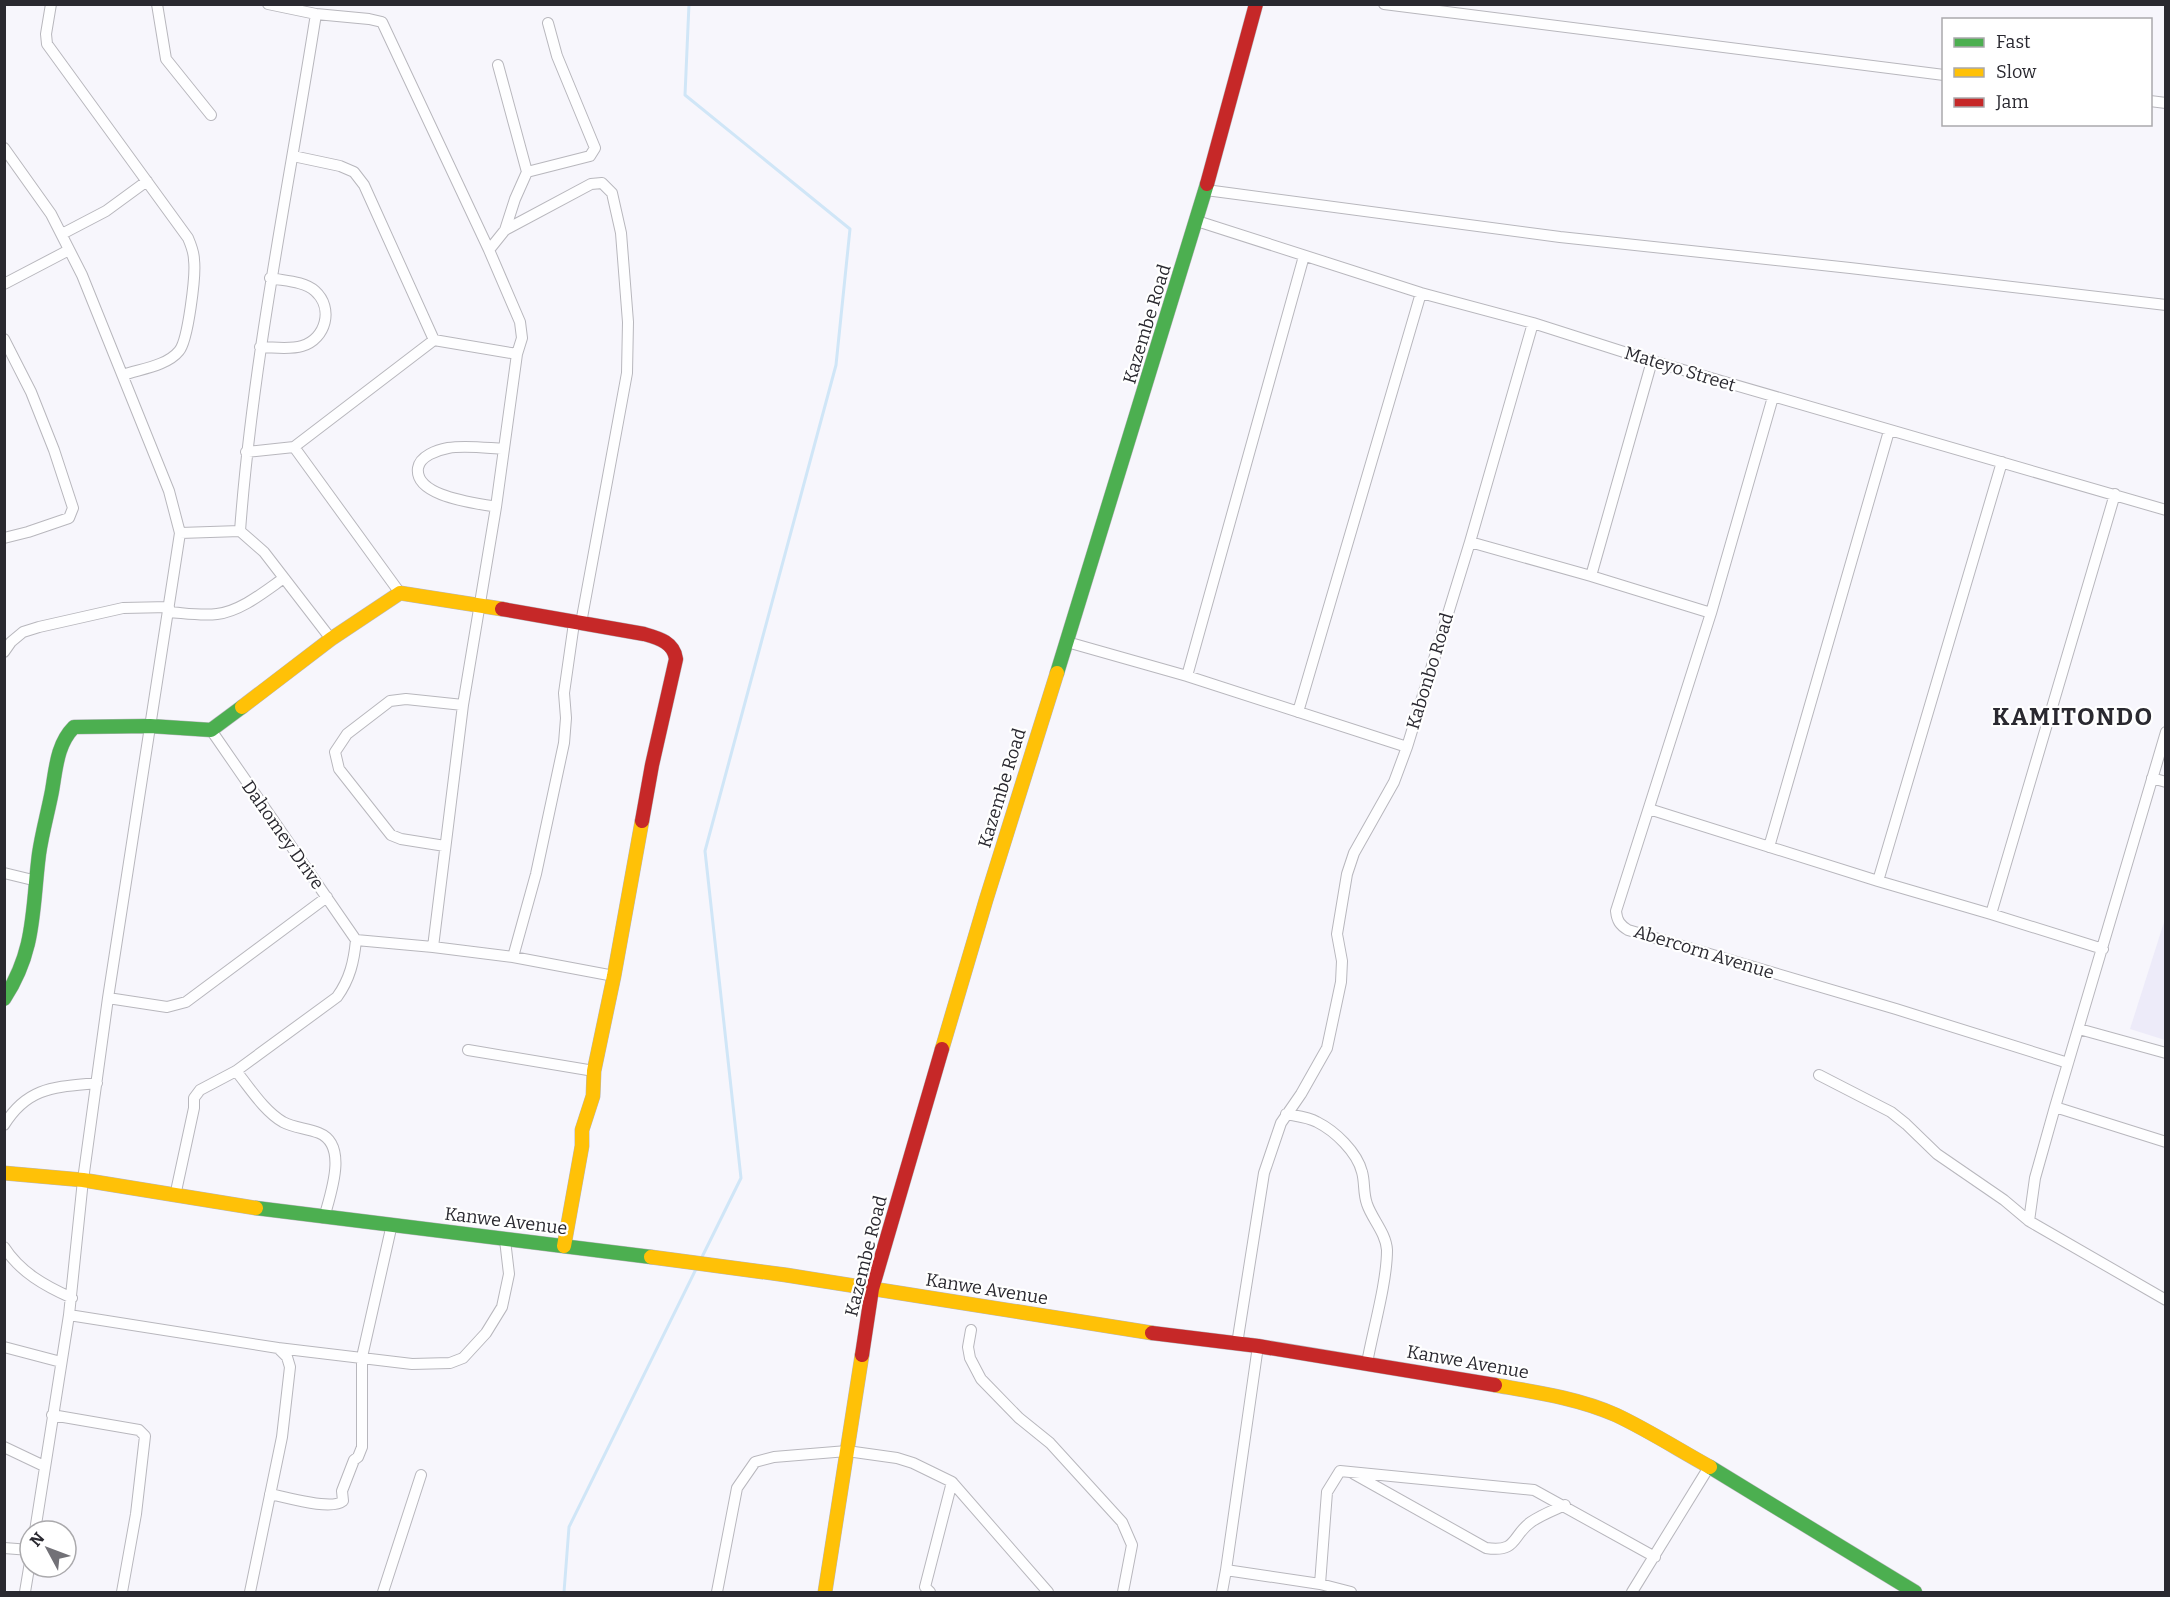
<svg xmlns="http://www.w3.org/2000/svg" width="2170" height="1597" font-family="Bitter,serif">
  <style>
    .built { fill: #edebf9 }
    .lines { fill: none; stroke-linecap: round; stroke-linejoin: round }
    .stream { stroke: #d0e6f7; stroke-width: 3 }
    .street-casing { stroke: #b8b7bd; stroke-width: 12 }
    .fast-casing { stroke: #b8b7bd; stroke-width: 15 }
    .slow-casing { stroke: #b8b7bd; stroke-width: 15 }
    .jam-casing { stroke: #b8b7bd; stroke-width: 15 }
    .street { stroke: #fefeff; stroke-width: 10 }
    .fast { stroke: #4caf50; stroke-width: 14 }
    .slow { stroke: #ffc107; stroke-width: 14 }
    .jam { stroke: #c62828; stroke-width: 14 }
    .labels { text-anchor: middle; stroke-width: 4.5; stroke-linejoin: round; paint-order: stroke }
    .street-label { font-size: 18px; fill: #2a2930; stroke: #fff }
    .district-label { font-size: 24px; font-weight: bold; letter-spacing: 1.5px; fill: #2a2930; stroke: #fff }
  </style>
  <rect width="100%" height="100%" fill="#f7f6fc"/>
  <path class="built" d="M2165 919V1040L2130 1029Z"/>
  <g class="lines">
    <path class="stream" d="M689 4 685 95 850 229 836 365 705 851 741 1178 701 1259
      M564 1592 569 1527 697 1267"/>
    <g class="street-casing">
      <path id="street" d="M51 4 46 34 47 44 188 238C191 245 194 252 194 260 196 275 188 341 179 351 167 366 140 369 123 375
        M157 4 166 59 211 115
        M1384 4 1944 75
        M2150 101 2166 103
        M4 148 51 214 82 275 169 491 180 533 108 998 83 1180 69 1315 35 1531
        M293 156 340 166 354 172 364 185 434 340
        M527 172 590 156 595 148 557 56 548 23
        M1206 190 1560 237 1850 268 2166 305
        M1197 221 1421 293 1533 323 1652 361 2166 510
        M505 230 591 184 602 183 612 193 621 233 628 322 627 373 581 623
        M62 234 106 211 147 181
        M489 250 505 230 515 199 527 172 498 65
        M4 284 69 250
        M4 339 31 392 54 450 73 508 69 518 28 532 4 538
        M260 347C273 347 289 350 302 346 326 339 334 308 315 291 304 281 284 281 270 278
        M294 447 400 593
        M246 452 294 447 434 340 517 354
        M496 507C477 503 414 497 418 468 420 456 437 450 448 448 465 445 486 448 504 449
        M240 531 264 552 331 639
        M180 533 240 531C253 357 289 186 316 14
        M1470 542 1591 576 1711 613 1773 397
        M1591 576 1652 361
        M169 612C184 613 201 616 217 614 241 611 264 592 284 578
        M1711 613 1616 911C1617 921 1620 925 1628 930L1896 1009 2068 1063
        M1067 642 1187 676 1407 747 1470 542 1533 323
        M4 652 11 642 23 632 39 627 123 608 169 607
        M1187 676 1304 256
        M1298 712 1421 293
        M211 730 356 940
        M2166 732 2055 1107 2035 1178 2029 1221 2166 1300
        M2152 778 2166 782
        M1649 809 1878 881 1991 914 2103 949
        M445 846 401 839 391 835 339 769 335 752 347 734 390 701 406 699 463 705
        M1769 847 1889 431
        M4 873 37 881
        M1878 881 2002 462
        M1991 914 2115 494
        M433 947 513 957 614 976
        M513 957 536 874 564 743 566 718 564 693 574 623
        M108 998 167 1007 186 1002 327 897
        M2079 1029 2166 1053
        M468 1050 594 1071
        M236 1071C250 1088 264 1111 283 1122 294 1128 307 1128 319 1133 349 1145 330 1195 324 1218
        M1819 1075 1891 1112 1906 1124 1937 1154 2004 1200 2029 1221
        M2055 1107 2166 1142
        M1286 1114C1296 1116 1308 1117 1317 1122 1335 1131 1357 1152 1362 1172 1365 1182 1363 1193 1367 1204 1372 1219 1386 1233 1387 1250 1387 1282 1373 1330 1367 1363
        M4 1125C28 1086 56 1087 97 1083
        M175 1196 194 1108V1098L200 1090 236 1071 337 997C350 979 354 961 356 940L433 947 463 705 496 507 517 354 522 338 520 322 489 250 382 22 369 19 316 14 268 4
        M4 1247C20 1272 45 1286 72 1298
        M69 1315 278 1348 287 1357 290 1367 282 1437 250 1592
        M971 1330 968 1347 970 1358 981 1379 1019 1418 1050 1443 1122 1522 1132 1545 1123 1592
        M1237 1344 1264 1173 1281 1123 1301 1094 1327 1048 1341 982 1342 961 1337 934 1347 874 1354 853 1394 782 1407 747
        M1258 1346 1226 1570 1320 1584 1351 1592
        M4 1347 61 1362
        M278 1348 412 1364 450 1363 463 1358 486 1333 502 1307 509 1274 505 1240
        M52 1415 139 1430 145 1436 136 1514 122 1592
        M4 1447 44 1466
        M1354 1474 1486 1548C1518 1553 1512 1535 1531 1522 1541 1515 1554 1510 1565 1505
        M952 1482 1048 1592
        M270 1494C286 1497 331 1511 343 1501L342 1491 354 1460 358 1457 362 1447V1357L392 1224
        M4 1548 30 1550
        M1320 1584 1327 1492 1340 1471 1534 1490 1655 1557
        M25 1592 30 1562
        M383 1592 421 1475
        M717 1592 737 1488 755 1462 774 1457 847 1451 897 1458 913 1463 952 1482 925 1587 930 1592
        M1222 1592 1226 1570
        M1632 1592 1709 1467"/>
    </g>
    <g class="fast-casing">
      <path id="fast" d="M1057 673 1207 184
        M4 999C36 950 32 909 39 854 42 833 48 812 52 791 56 768 57 744 74 727L150 726 211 730 242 707
        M256 1208 651 1257
        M1710 1467 1915 1592"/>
    </g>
    <g class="slow-casing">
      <path id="slow" d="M242 707 331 639 400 593 502 609
        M942 1049 986 900 1057 673
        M4 1173 83 1180 256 1208
        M564 1246 582 1146V1130L593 1096 594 1071 614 976 642 821
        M651 1257 786 1275 1152 1333
        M1495 1385C1535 1392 1578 1398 1616 1415 1648 1430 1679 1450 1710 1467
        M825 1592 862 1355"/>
    </g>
    <g class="jam-casing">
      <path id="jam" d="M1207 184 1256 4
        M502 609 644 634C658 638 674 642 676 659L652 765 642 821
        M1152 1333 1258 1346 1495 1385
        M862 1355 872 1289 942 1049"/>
    </g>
    <use href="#street" class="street"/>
    <use href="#fast" class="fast"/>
    <use href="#slow" class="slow"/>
    <use href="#jam" class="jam"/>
  </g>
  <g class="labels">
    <g class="street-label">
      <text transform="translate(1147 324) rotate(-73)" y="6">Kazembe Road</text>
      <text transform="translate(1680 369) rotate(17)" y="6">Mateyo Street</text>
      <text transform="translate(1430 671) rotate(-73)" y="6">Kabonbo Road</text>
      <text transform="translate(1002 788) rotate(-73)" y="6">Kazembe Road</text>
      <text transform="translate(283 835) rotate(55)" y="6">Dahomey Drive</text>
      <text transform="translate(1704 952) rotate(17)" y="6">Abercorn Avenue</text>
      <text transform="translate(506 1221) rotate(7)" y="6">Kanwe Avenue</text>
      <text transform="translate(866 1256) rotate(-76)" y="6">Kazembe Road</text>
      <text transform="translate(987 1289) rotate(9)" y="6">Kanwe Avenue</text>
      <text transform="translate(1468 1362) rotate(10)" y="6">Kanwe Avenue</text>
    </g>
    <g class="district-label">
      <text x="2073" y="725">KAMITONDO</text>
    </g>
  </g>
  <rect width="2170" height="1597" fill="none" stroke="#2a2930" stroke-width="12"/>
  <rect x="1942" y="18" width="210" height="108" fill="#ffffff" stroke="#aaa9ac" stroke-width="1.5"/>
  <rect x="1954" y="38" width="30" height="9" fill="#4caf50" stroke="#aaa9ac" stroke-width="1.5"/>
  <text x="1996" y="48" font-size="18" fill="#2a2930">Fast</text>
  <rect x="1954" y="68" width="30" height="9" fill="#ffc107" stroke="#aaa9ac" stroke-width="1.5"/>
  <text x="1996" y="78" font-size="18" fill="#2a2930">Slow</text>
  <rect x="1954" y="98" width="30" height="9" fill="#c62828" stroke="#aaa9ac" stroke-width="1.5"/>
  <text x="1996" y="108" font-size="18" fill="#2a2930">Jam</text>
  <g transform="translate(48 1549) rotate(311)"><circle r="28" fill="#ffffff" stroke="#aaa9ac" stroke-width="1.5"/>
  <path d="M0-4.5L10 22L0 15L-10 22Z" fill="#727177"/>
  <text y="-9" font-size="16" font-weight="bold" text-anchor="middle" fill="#2a2930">N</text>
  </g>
</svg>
